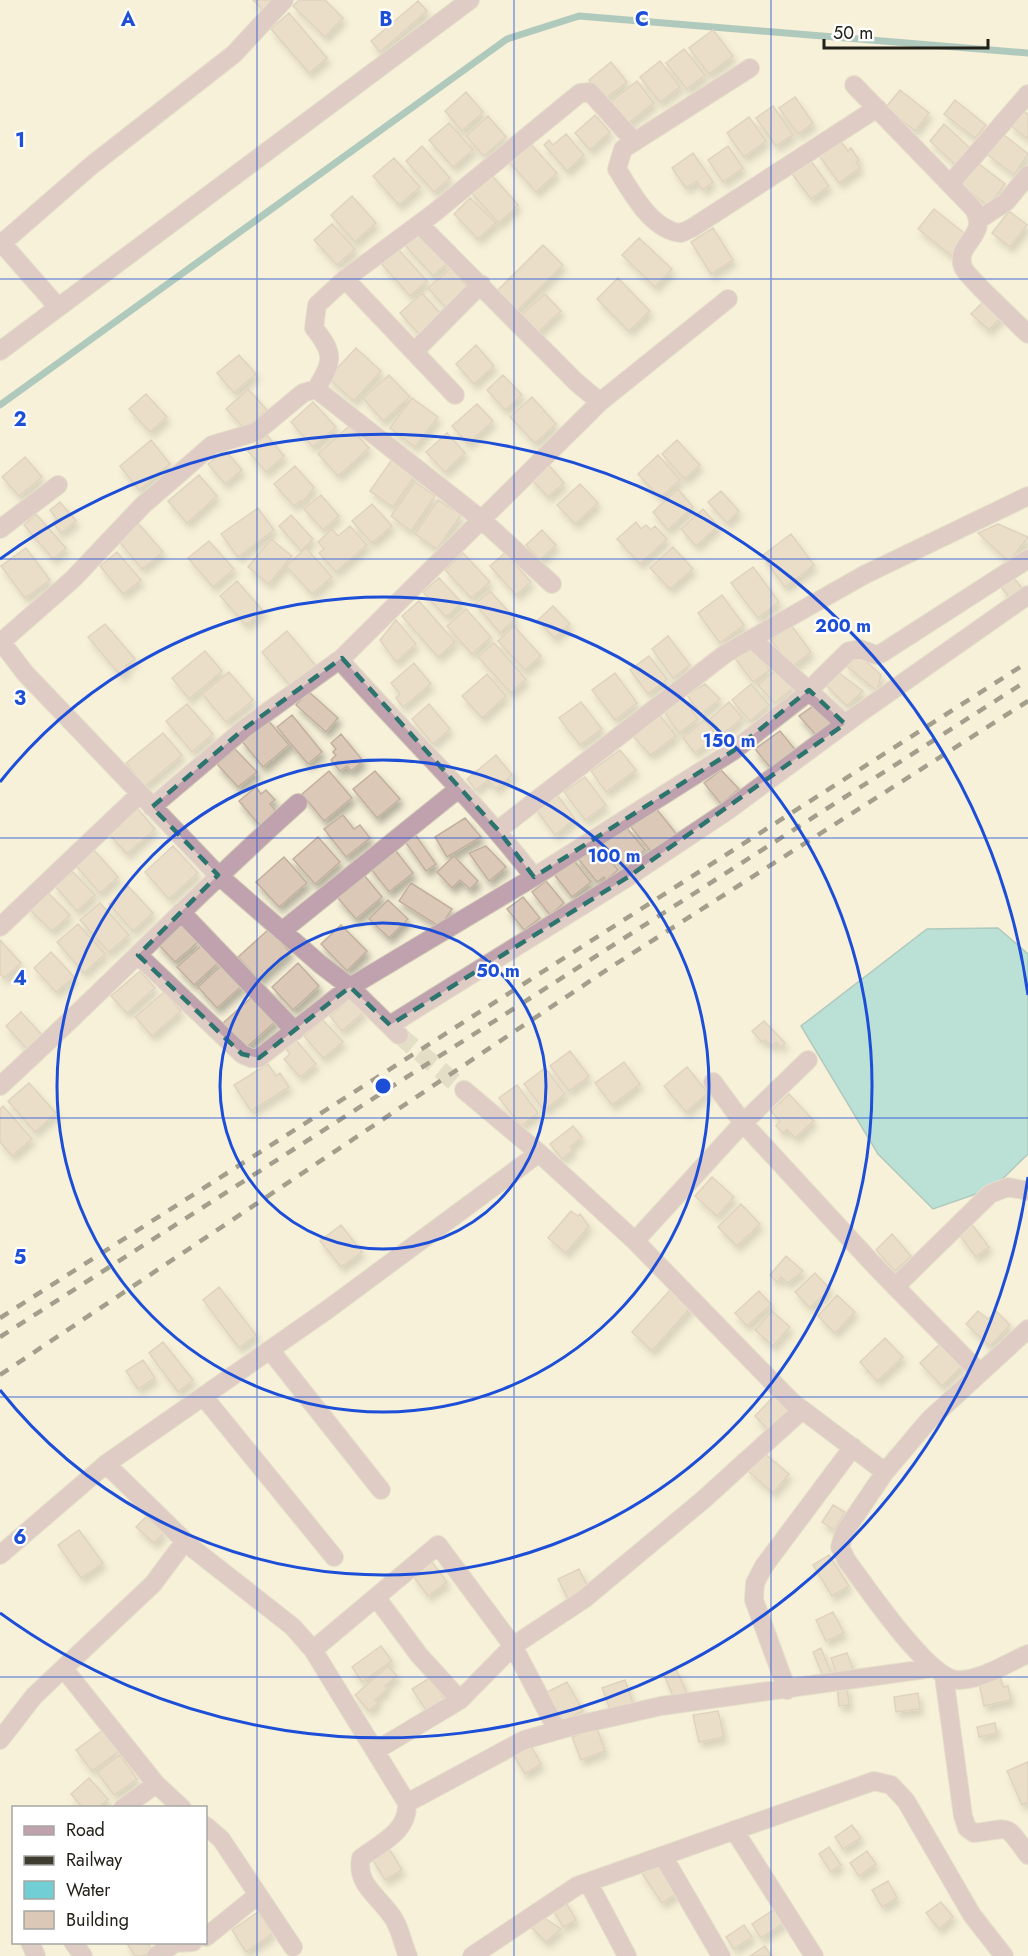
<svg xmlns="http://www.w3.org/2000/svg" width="1028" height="1956" font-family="Jost,sans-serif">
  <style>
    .water { fill: #71ced4; stroke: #5a9a9c; stroke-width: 1.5 }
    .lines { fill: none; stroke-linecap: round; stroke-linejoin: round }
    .stream { stroke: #5a9a9c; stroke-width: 7 }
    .building { fill: #dbc8b7; stroke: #c2b09f; stroke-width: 1.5; filter: url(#shadow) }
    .minor-tunnel { stroke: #cdc7b2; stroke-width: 18; stroke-dasharray: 18 9; stroke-linecap: butt }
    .minor-casing { stroke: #d1ccb6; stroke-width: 20 }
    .tertiary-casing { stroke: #d1ccb6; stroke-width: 20 }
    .minor { stroke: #c0a1ae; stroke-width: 18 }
    .tertiary { stroke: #c0a1ae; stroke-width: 18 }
    .rail { stroke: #3f3c31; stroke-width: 4.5; stroke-dasharray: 10 10; stroke-linecap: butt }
    .marked { fill: none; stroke: #2c746e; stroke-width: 4.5; stroke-dasharray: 12 8; stroke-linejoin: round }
    .grid { fill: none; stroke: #1d4ed8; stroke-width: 1.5; stroke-opacity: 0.55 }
    .ring { fill: none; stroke: #1d4ed8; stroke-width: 3 }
    .grid-label { font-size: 20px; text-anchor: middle; font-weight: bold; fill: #1d4ed8; stroke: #fff; stroke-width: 4.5; stroke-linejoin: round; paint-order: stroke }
    .centre { fill: #1d4ed8; stroke: #fff; stroke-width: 3 }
    .ring-label { font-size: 18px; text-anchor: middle; font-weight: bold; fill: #1d4ed8; stroke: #fff; stroke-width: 4.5; stroke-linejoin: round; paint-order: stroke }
  </style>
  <defs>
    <filter id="shadow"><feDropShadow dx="3.5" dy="6" stdDeviation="3" flood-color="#0004"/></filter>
  </defs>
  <rect width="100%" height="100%" fill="#f7f1d9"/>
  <path class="water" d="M998 928 1028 954V1154L993 1188 933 1209 878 1154 801 1026 927 929Z"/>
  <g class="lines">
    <path class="stream" d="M0 405 507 39 579 16 1028 53"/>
  </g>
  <path class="building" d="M253 0H276L264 11Z
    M299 0H325L343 18 325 37 293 6Z
    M418 1 427 11 380 52 371 41Z
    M289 13 327 58 309 73 271 29Z
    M713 30 733 56 709 74 689 48Z
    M684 49 705 75 687 89 666 63Z
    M660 61 680 87 660 102 640 77Z
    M611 62 627 82 605 99 589 80Z
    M637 81 654 103 626 125 609 103Z
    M900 90 929 113 915 131 886 107Z
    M466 92 483 112 462 131 445 111Z
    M795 97 813 123 798 134 779 108Z
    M955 100 986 125 975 138 944 114Z
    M773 106 793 135 776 146 756 118Z
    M1023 111 1028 114V139L1010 125Z
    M595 115 610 132 590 150 575 133Z
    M488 116 506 137 484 156 466 136Z
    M749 117 766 141 744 157 727 133Z
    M449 123 473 150 453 167 429 140Z
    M944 124 971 149 957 166 930 141Z
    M566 134 584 155 567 171 544 145 549 140 553 145Z
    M1003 134 1028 154 1014 175 987 154Z
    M526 139 557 173 536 192 505 157Z
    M839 139 848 151 851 148 859 160 856 162 860 168 839 183 818 154Z
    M422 146 450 178 434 192 406 161Z
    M728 146 743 168 723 182 708 160Z
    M693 153 713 182 703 190 697 181 686 188 672 168Z
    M394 158 420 187 399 205 373 176Z
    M811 161 829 186 811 199 792 174Z
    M978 163 1005 184 988 206 961 184Z
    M489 172 518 205 499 223 469 190Z
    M352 196 376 223 355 242 331 215Z
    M470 198 496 223 478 239 454 214Z
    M934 209 968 236 952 256 918 229Z
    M1009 211 1027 225 1010 247 992 233Z
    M332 224 355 249 337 265 314 240Z
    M713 228 733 260 711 274 691 242Z
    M418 230 448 263 433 276 403 243Z
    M639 238 672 269 655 287 622 255Z
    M543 245 563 265 517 311 497 291Z
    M397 248 427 281 410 296 380 262Z
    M451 268 468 288 446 308 428 288Z
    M618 278 650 311 629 331 597 299Z
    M422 293 441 314 419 334 400 313Z
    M545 294 561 311 537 333 521 315Z
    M988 297 1005 313 989 330 971 314Z
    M476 345 494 366 474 384 456 364Z
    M356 348 381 371 354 401 328 378Z
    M239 355 256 374 234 393 217 373Z
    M389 375 410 397 383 421 363 398Z
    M503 375 522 395 505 410 487 390Z
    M248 389 267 410 245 429 226 409Z
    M146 394 167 417 150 432 129 409Z
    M532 397 556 424 535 443 510 417Z
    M412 398 438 417 415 447 390 428Z
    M313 402 336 427 313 447 291 422Z
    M477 404 493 421 468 444 452 426Z
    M349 426 369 448 338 476 318 454Z
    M447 433 465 453 445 472 426 452Z
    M267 435 284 456 266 472 248 451Z
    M151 440 170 464 139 490 120 466Z
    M677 440 700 465 685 479 662 454Z
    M225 450 242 470 225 484 208 464Z
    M658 455 680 480 660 498 638 474Z
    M25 457 42 477 19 496 2 477Z
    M393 458 416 474 393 507 370 491Z
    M547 463 564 483 548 497 530 478Z
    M295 466 314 487 302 503 300 501 294 506 274 484Z
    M199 475 217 496 187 523 168 501Z
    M415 482 435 496 411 531 391 516Z
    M580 484 598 503 575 524 557 505Z
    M678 489 693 507 668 530 653 512Z
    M721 491 739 511 727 523 708 502Z
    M321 495 339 516 323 530 304 509Z
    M438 500 461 515 437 549 415 534Z
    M60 502 76 521 61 533 53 523 57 519 50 510Z
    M372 504 392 526 372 543 352 521Z
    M258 508 274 530 238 557 221 534Z
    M703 509 718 526 696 546 681 529Z
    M36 514 66 548 53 559 24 525Z
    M291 515 313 539 301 551 279 526Z
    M636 522 641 529 646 525 651 530 655 526 667 539 640 564 617 539Z
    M138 523 163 552 142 569 118 540Z
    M998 524 1028 537 1009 562 978 533Z
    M350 526 367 545 336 572 319 553 324 549 318 542 332 529 338 536Z
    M542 530 556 545 540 560 526 545Z
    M791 534 814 565 785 587 762 556Z
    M271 539 292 556 269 584 248 567Z
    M209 541 234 569 213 587 188 558Z
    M673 547 693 569 670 589 650 568Z
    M26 548 50 580 25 598 1 566Z
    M306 548 332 577 312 594 286 566Z
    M117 552 141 580 123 594 100 566Z
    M463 553 490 582 471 598 445 570Z
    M505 553 531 582 516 595 490 566Z
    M753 567 779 602 758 618 731 583Z
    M1013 577 1025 592 1013 602 1001 587Z
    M439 578 462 603 446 617 423 592Z
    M237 581 263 611 246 625 220 596Z
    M490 591 515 619 500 633 475 604Z
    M722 595 744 625 720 643 698 613Z
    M419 601 455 642 438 657 402 616Z
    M553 606 570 624 554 638 538 620Z
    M466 609 491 637 472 654 447 626Z
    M396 620 416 644 396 662 380 640Z
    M105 624 135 659 126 666 128 669 121 676 88 637Z
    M791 625 811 652 792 667 771 640Z
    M514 626 541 656 525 670 498 641Z
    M287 631 316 666 291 687 262 652Z
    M668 636 690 665 673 678 652 649Z
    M494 643 526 679 511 693 478 657Z
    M750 646 770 670 753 682 734 657Z
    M205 651 222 671 189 699 172 678Z
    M856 652 881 675 877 691 845 665Z
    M649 656 667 679 648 694 630 670Z
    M414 663 431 684 403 707 396 698 400 694 391 683Z
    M779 667 795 686 775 703 758 685Z
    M229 672 253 700 226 722 202 694Z
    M838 672 863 691 847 706 825 684Z
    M615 673 637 703 615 720 592 690Z
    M487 674 506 696 482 718 462 696Z
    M705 684 720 699 701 714 687 695Z
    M751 684 769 705 750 721 732 700Z
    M308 691 338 718 326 732 296 705Z
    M683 698 698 719 679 733 663 710Z
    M581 702 602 729 580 745 559 718Z
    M729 702 742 718 723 734 710 719Z
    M187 704 213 734 192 752 166 721Z
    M429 704 450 729 433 744 412 719Z
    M816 704 834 722 816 735 799 716Z
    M658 713 676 736 650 755 633 736Z
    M292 715 322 752 308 764 277 727Z
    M267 719 289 745 263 767 241 740Z
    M704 720 717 735 695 753 683 738Z
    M780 731 797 752 773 771 755 749Z
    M163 733 182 755 145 786 126 763Z
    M341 734 363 761 351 771 347 766 340 771 331 760 336 755 333 752 336 749 331 743Z
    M235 749 257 772 238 787 217 764Z
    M620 750 636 770 606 792 591 771Z
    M496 755 512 775 496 789 488 780 476 790 467 779Z
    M721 770 739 789 721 804 704 783Z
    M329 771 352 798 324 821 302 794Z
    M375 771 400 799 377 818 353 789Z
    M585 777 606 805 585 820 564 792Z
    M256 787 261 794 266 790 275 800 270 804 278 813 261 827 239 801Z
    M555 792 575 819 555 835 534 807Z
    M655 807 678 836 654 855 631 827Z
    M137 808 155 829 127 854 109 834Z
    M343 815 354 829 360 825 370 838 346 857 324 829Z
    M465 818 481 837 447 857 435 837Z
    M626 827 645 850 623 868 604 844Z
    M414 833 436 864 426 871 404 840Z
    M318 837 340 862 315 884 293 859Z
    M595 841 618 870 606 880 604 877 597 882 576 856Z
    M173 846 198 873 169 899 145 872Z
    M392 846 413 873 389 892 368 865Z
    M486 846 506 867 489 881 469 853Z
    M94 850 118 877 100 893 76 866Z
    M454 856 478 881 470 889 460 880 452 888 437 872Z
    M284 857 307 883 279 907 256 882Z
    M572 858 591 882 572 897 553 873Z
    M73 872 95 895 77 911 54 885Z
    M364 875 382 897 356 919 337 897Z
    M546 881 564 903 550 915 532 892Z
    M411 883 452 909 440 927 399 901Z
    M128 886 153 913 133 931 109 904Z
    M46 891 70 915 52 931 27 907Z
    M523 897 540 918 524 930 507 909Z
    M388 900 408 919 389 938 369 919Z
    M100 903 129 935 109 952 80 920Z
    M180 923 198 942 175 962 157 943Z
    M78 924 105 954 84 973 57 942Z
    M341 925 367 951 347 971 321 944Z
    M269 929 290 952 259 980 238 957Z
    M0 940 21 963 4 978 0 974Z
    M203 944 219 962 194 985 177 967Z
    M51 952 74 977 56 992 34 968Z
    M224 963 244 984 217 1008 198 987Z
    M298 963 319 986 293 1010 272 987Z
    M140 971 155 988 127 1013 111 996Z
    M164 992 181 1011 152 1036 135 1017Z
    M254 995 277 1020 245 1049 222 1024Z
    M351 998 364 1012 342 1031 330 1016Z
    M21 1012 42 1035 27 1049 6 1026Z
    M323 1020 343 1042 323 1058 304 1036Z
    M764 1021 785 1043 781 1047 776 1042 772 1047 765 1040 762 1042 752 1031Z
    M296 1040 316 1064 300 1077 284 1059 290 1054 286 1049Z
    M570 1051 589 1076 569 1091 550 1066Z
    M624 1062 640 1084 612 1105 595 1083Z
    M268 1064 276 1076 280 1073 289 1087 251 1111 234 1085Z
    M687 1067 708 1093 686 1112 664 1086Z
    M545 1068 565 1094 544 1110 524 1084Z
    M29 1083 56 1113 35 1132 8 1101Z
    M517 1085 538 1113 521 1126 499 1098Z
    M789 1094 814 1121 795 1138 787 1129 783 1133 776 1126 780 1121 771 1111Z
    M3 1106 32 1139 12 1156 0 1142V1109Z
    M573 1126 582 1137 570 1147 573 1150 562 1159 550 1144Z
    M712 1177 734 1197 717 1216 695 1196Z
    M741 1204 760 1224 737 1246 718 1227Z
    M571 1211 578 1216 580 1214 589 1226 566 1253 548 1238Z
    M971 1223 989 1247 976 1257 958 1233Z
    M341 1225 362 1252 341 1267 320 1241Z
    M892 1234 911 1256 895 1271 876 1250Z
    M786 1256 803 1271 788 1283 781 1277 777 1282 770 1275Z
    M815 1273 830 1289 810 1308 795 1292Z
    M219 1287 256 1335 239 1348 203 1300Z
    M672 1288 692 1306 652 1351 632 1332Z
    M759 1291 771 1304 747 1326 735 1313Z
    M837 1295 855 1312 835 1333 818 1316Z
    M772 1311 790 1327 773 1346 755 1330Z
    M978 1311 988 1319 996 1311 1010 1325 990 1346 966 1324Z
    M885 1338 903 1357 877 1381 860 1362Z
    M943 1341 964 1364 942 1386 920 1363Z
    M163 1342 193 1380 178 1392 149 1353Z
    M143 1360 155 1378 138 1389 126 1371Z
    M774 1396 791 1412 771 1433 755 1416Z
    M763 1452 789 1474 773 1493 747 1470Z
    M833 1505 845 1512 834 1530 822 1522Z
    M146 1517 164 1533 154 1543 136 1527Z
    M79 1530 103 1563 81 1578 58 1545Z
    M829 1555 849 1586 832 1596 813 1565Z
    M432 1562 447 1582 428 1596 413 1576Z
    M579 1569 589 1589 568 1599 558 1579Z
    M833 1612 844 1633 826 1641 816 1620Z
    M381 1646 392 1661 362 1682 352 1667Z
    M821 1648 831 1673 823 1676 813 1652Z
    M847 1653 854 1672 838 1678 831 1658Z
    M388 1666 397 1676 385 1686 387 1689 375 1700 378 1703 369 1711 355 1695Z
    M676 1669 687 1693 674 1698 664 1675Z
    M431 1677 446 1702 428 1713 412 1689Z
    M1001 1678 1003 1687 1008 1686 1011 1700 984 1706 979 1683Z
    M625 1680 633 1703 611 1712 602 1688Z
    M567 1682 583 1711 563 1721 547 1692Z
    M847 1686 849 1705 839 1706 837 1687Z
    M918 1693 920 1709 896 1712 894 1697Z
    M718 1711 724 1737 699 1742 693 1715Z
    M995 1723 997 1733 979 1737 977 1727Z
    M597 1728 605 1751 581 1760 572 1737Z
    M103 1730 119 1751 92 1771 76 1750Z
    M530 1744 541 1764 525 1774 513 1754Z
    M120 1755 137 1779 114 1795 97 1772Z
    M1028 1762V1802L1022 1805 1007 1771Z
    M89 1778 108 1799 99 1808H83L71 1794Z
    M852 1825 861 1838 843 1849 835 1837Z
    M388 1847 402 1870 385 1880 371 1857Z
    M829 1847 841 1865 831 1872 819 1854Z
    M867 1851 876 1864 859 1876 850 1863Z
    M656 1862 677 1893 662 1903 641 1872Z
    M888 1881 897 1898 882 1907 872 1890Z
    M564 1899 576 1920 563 1927 551 1906Z
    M941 1902 953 1917 939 1929 926 1913Z
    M775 1909 784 1923 761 1938 752 1924Z
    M258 1912 273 1933 246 1952 232 1930Z
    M543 1917 561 1929 546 1942 530 1926Z
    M744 1925 752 1937 734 1949 726 1937Z
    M126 1942H147L152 1950 143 1956H135Z
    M765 1946 771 1956H750Z"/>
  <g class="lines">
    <path class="minor-tunnel" d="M399 1035 464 1090"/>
    <g class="minor-casing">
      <path id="minor" d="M750 68 623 149 617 169C632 193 651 230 681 233L692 228 877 108
        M854 85 973 208C991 236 954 243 963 267 966 276 1016 322 1028 334
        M950 184 1028 94
        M980 219 1006 202 1028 175
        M419 224 576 382 600 402
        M0 241 57 306
        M0 245 92 165 234 54 284 0
        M345 279 455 395
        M414 352 481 284
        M316 389C333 362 335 354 314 328L317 305 345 279 434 213 580 93 590 92 634 141
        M0 529 58 485
        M752 639 845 724
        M0 640 25 673 218 875 320 964 350 987 399 1035
        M0 643 73 579 143 505 212 445 256 432 303 393 316 389 482 520 552 584
        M342 658 346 667C409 737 477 803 534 877
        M152 807 245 728 342 658 600 402 728 299
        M498 830 725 654 864 575 1028 496
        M181 912 295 1031
        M0 927 140 794
        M282 931 457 790
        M138 955 242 1054 251 1058H259L350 987 534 877 733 751 801 698 849 651 860 649 876 655 882 653 1028 559
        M390 1025 628 877 727 811 857 715 1028 595
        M713 1082 743 1123 874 1265 980 1373
        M0 1086C102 993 196 894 298 803
        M464 1090 539 1153 635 1241 792 1402 885 1472
        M635 1241 743 1123 808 1060
        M895 1287 990 1194 1008 1187 1028 1191
        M1028 1329 929 1420 885 1472 845 1531 840 1547 847 1561C866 1586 929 1681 959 1680 982 1680 1007 1663 1028 1654
        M270 1350 381 1490
        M203 1396 334 1557
        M106 1464 191 1547 293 1627 313 1650 407 1803C409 1831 381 1843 361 1858 355 1886 383 1899 395 1921 401 1932 403 1945 408 1956
        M0 1555 106 1464 327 1310 539 1153
        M376 1597 419 1655 460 1700
        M313 1650 438 1545 513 1646 557 1730
        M64 1669 156 1784 182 1808
        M944 1676 963 1816 967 1828 974 1833C1012 1829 1003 1821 1028 1855
        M787 1690 754 1600 755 1583 764 1566 853 1447
        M0 1740 34 1696 153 1584 185 1541
        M375 1751 460 1700 513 1646 584 1599 703 1500 802 1410
        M407 1803 524 1740 573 1726 661 1706 933 1668
        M123 1808 156 1784
        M206 1826 221 1839 293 1947
        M734 1830 814 1956
        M663 1856 721 1956
        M588 1882 627 1956
        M206 1937 258 1895
        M30 1942 36 1956
        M73 1942 83 1956
        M156 1956 175 1943 193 1942
        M472 1956 577 1886 874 1781 891 1785 906 1801 972 1915 1004 1956"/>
    </g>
    <g class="tertiary-casing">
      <path id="tertiary" d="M0 351 470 0"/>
    </g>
    <use href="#minor" class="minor"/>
    <use href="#tertiary" class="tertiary"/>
    <path class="rail" d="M0 1318 1028 662
      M0 1337 1028 680
      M0 1375 611 967 1028 701"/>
  </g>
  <path d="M0 0H1028V1956H0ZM342 658 498 830 534 877 733 751 809 690 845 724 628 877 390 1025 350 987 259 1058 242 1054 138 955 218 875 152 807 245 728Z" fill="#f7f1d9" fill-opacity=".55" fill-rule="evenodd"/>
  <path class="marked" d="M342 658 498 830 534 877 733 751 809 690 845 724 628 877 390 1025 350 987 259 1058 242 1054 138 955 218 875 152 807 245 728Z"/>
  <path class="grid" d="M257 0V1956M514 0V1956M771 0V1956M0 279H1028M0 559H1028M0 838H1028M0 1118H1028M0 1397H1028M0 1677H1028"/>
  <g class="ring">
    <circle cx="383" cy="1086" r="163"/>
    <circle cx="383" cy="1086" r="326"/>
    <path d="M0 782A489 489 0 1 1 0 1390"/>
    <path d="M1028 1177A651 651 0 0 1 0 1613M0 559A651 651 0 0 1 1028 995"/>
  </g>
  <g class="grid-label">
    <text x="128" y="26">A</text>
    <text x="386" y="26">B</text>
    <text x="642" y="26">C</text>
    <text x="20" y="147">1</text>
    <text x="20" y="426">2</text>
    <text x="20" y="705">3</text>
    <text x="20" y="985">4</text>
    <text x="20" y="1264">5</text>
    <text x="20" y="1544">6</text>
  </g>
  <circle cx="383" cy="1086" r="9" class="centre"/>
  <g class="ring-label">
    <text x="843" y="632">200 m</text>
    <text x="729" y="747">150 m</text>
    <text x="614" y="862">100 m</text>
    <text x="498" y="977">50 m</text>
  </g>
  <rect x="12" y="1806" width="195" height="138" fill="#ffffff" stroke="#a7a6a3" stroke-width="1.5"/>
  <rect x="24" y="1826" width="30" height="9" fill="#c0a1ae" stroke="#a7a6a3" stroke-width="1.5"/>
  <text x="66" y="1836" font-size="18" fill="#232118">Road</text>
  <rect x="24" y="1856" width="30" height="9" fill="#3f3c31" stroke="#a7a6a3" stroke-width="1.5"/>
  <text x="66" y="1866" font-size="18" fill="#232118">Railway</text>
  <rect x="24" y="1881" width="30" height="18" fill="#71ced4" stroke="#a7a6a3" stroke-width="1.5"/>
  <text x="66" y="1896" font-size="18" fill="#232118">Water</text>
  <rect x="24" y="1911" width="30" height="18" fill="#dbc8b7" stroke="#a7a6a3" stroke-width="1.5"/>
  <text x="66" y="1926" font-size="18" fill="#232118">Building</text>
  <path d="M824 39v9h164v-9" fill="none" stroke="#232118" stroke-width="3"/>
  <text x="833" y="39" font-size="18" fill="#232118" stroke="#ffffff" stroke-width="4.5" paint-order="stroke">50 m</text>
</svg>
